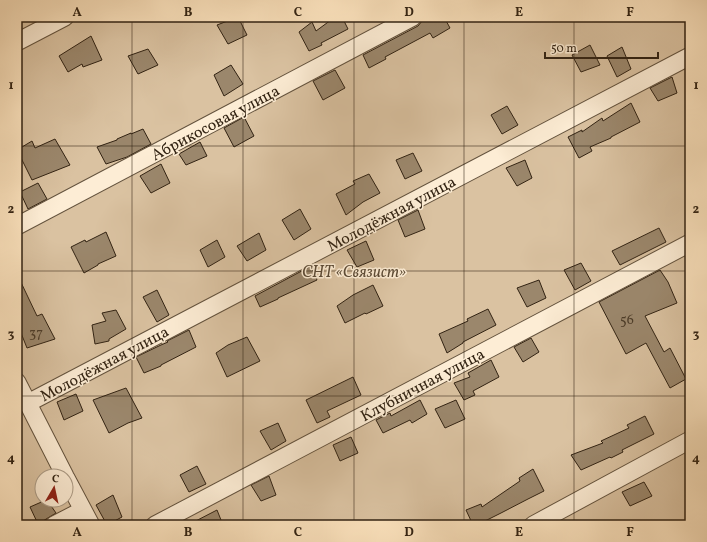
<svg xmlns="http://www.w3.org/2000/svg" width="707" height="542" font-family="Vollkorn,serif">
  <style>
    .green { fill: #dac2a1; stroke: #86725a; fill-rule: evenodd }
    .building { fill: #9b876c; stroke: #322313 }
    .lines { fill: none; stroke-linecap: round; stroke-linejoin: round }
    .street-casing { stroke: #64533e; stroke-width: 19 }
    .street { stroke: #fdedd5; stroke-width: 17 }
    .grid { fill: none; stroke: #322313; stroke-width: 1; stroke-opacity: 0.55 }
    .labels { text-anchor: middle; stroke-width: 3; stroke-linejoin: round; paint-order: stroke }
    .number-label { font-size: 14px; fill: #4c3c29 }
    .street-label { font-size: 16px; fill: #322313; stroke: #fdedd5 }
    .park-label { font-size: 16px; font-style: italic; fill: #5c4b36; stroke: #fdedd5 }
    .neatline { fill: none; stroke: #322313; stroke-width: 1.5 }
    .grid-label { font-size: 13px; text-anchor: middle; font-weight: bold; fill: #322313 }
  </style>
  <rect width="100%" height="100%" fill="#fce3be"/>
  <filter id="stains"><feTurbulence type="fractalNoise" baseFrequency=".005" numOctaves="4"/><feColorMatrix values="0 0 0 0 .2 0 0 0 0 .09 0 0 0 0 .02 0 0 0 .5 -.17"/></filter>
  <radialGradient id="worn" r=".72"><stop offset=".6" stop-color="#630" stop-opacity="0"/><stop offset="1" stop-color="#630" stop-opacity=".3"/></radialGradient>
  <path class="green" d="M17 17H690V525H17ZM42 476H66V500H42Z"/>
  <path class="building" d="M238 17 247 35 228 44 217 25Z
    M335 17H342L348 29 321 43 322 45 309 51 299 32 312 22 316 31Z
    M429 17H444L450 28 433 38 430 33 385 57 386 59 369 68 363 55 418 26 422 21Z
    M91 36 102 60 83 67 82 64 68 72 59 56Z
    M590 45 600 65 581 72 572 55Z
    M622 47 631 69 617 77 607 56Z
    M148 49 158 65 138 74 128 56Z
    M231 65 243 84 224 96 214 75Z
    M335 70 345 88 323 100 313 81Z
    M672 77 677 93 658 101 650 88Z
    M631 103 640 122 611 137V138L590 147 592 151 579 158 568 137 582 130V132L602 118 603 121Z
    M507 106 518 125 502 134 491 115Z
    M244 117 254 136 234 147 224 128Z
    M143 129 151 144 127 157 106 164 97 147 117 140V139L131 133V134Z
    M55 139 70 165 32 180 17 150 32 141 35 148Z
    M200 142 207 156 186 165 179 154Z
    M413 153 422 171 405 179 396 160Z
    M525 160 532 178 517 186 506 168Z
    M161 164 170 183 151 193 140 176Z
    M369 174 380 193 363 202 346 215 336 194 355 184 353 181Z
    M38 183 47 199 28 209 20 192Z
    M300 209 311 229 294 240 282 220Z
    M418 210 425 229 405 237 398 220Z
    M659 228 666 242 620 265 612 251Z
    M106 232 116 256 98 264V265L84 273 71 247 85 240 86 242Z
    M259 233 266 250 247 261 237 246Z
    M217 240 225 257 208 267 200 250Z
    M366 241 374 260 357 267 347 250Z
    M581 263 591 281 575 290 564 270Z
    M311 266 317 280 278 298V299L260 307 255 296Z
    M660 270 668 282 677 303 645 316 664 352 670 348 686 379 670 388 646 343 626 354 599 302Z
    M17 274 37 316 42 314 55 339 27 348 17 323Z
    M539 280 546 298 527 307 517 288Z
    M373 285 383 306 366 314 365 313 345 323 337 306 353 295Z
    M157 290 169 315 157 322 143 297Z
    M488 309 496 325 463 342V343L447 353 439 334 468 321 467 319Z
    M116 310 126 329 109 339V341L95 344 92 325 106 321 102 313Z
    M189 330 196 347 161 365V366L144 373 136 357 161 345 168 342 167 341Z
    M247 337 260 361 227 377 216 353 228 345Z
    M531 338 539 352 523 362 514 347Z
    M491 360 499 377 473 391 475 395 464 400 454 383 470 377 468 373Z
    M353 377 361 395 327 411 330 417 317 423 306 400Z
    M126 388 142 418 128 423 109 433 93 400Z
    M76 394 83 411 64 420 57 402Z
    M420 400 427 414 412 423 410 420 383 433 376 420 390 413 391 416Z
    M456 400 465 419 445 428 435 409Z
    M645 416 654 434 622 450 623 452 611 458 610 457 581 470 571 455 603 443 601 441 629 428 627 425Z
    M278 423 286 441 271 450 260 431Z
    M351 437 358 453 340 461 333 445Z
    M197 466 206 484 189 492 180 475Z
    M533 469 544 491 528 499 501 513 477 525H473L466 510 481 504 482 507 520 481 519 478Z
    M269 476 276 495 261 501 251 485Z
    M644 482 652 496 630 506 622 492Z
    M113 495 122 517 107 525 96 505Z
    M46 500H47L56 513 38 524 30 507Z
    M217 510 223 525H188Z"/>
  <g class="lines">
    <g class="street-casing">
      <path id="street" d="M17 42 65 17
        M17 226 413 17
        M17 382 65 476
        M28 403 690 56
        M66 478 91 525
        M54 525 83 510
        M155 525 690 243
        M533 525 690 440"/>
    </g>
    <use href="#street" class="street"/>
  </g>
  <path class="grid" d="M132 17V525M243 17V525M354 17V525M464 17V525M574 17V525M17 146H690M17 271H690M17 396H690"/>
  <g class="labels">
    <g class="number-label">
      <text x="627" y="324">56</text>
      <text x="36" y="337">37</text>
    </g>
    <g class="street-label">
      <text transform="translate(215 122) rotate(-28)" y="6">Абрикосовая улица</text>
      <text transform="translate(391 213) rotate(-28)" y="6">Молодёжная улица</text>
      <text transform="translate(104 363) rotate(-28)" y="6">Молодёжная улица</text>
      <text transform="translate(422 384) rotate(-28)" y="6">Клубничная улица</text>
    </g>
    <g class="park-label">
      <text x="354" y="277">СНТ «Связист»</text>
    </g>
  </g>
  <rect width="707" height="542" fill="none" stroke="#fce3be" stroke-width="44"/>
  <g transform="translate(54 488) rotate(9)"><circle r="19" fill="#fdedd5" stroke="#ac9c87"/>
  <path d="M0-3L7 15L0 10L-7 15Z" fill="#8f2418"/>
  <text y="-6" font-size="11" font-weight="bold" text-anchor="middle" fill="#322313">С</text>
  </g>
  <path d="M545 52v6h113v-6" fill="none" stroke="#322313" stroke-width="2"/>
  <text x="551" y="52" font-size="12" fill="#322313" stroke="#fdedd5" stroke-width="3" paint-order="stroke">50 m</text>
  <rect x="22" y="22" width="663" height="498" class="neatline"/>
  <g class="grid-label">
    <text x="77" y="16">A</text>
    <text x="188" y="16">B</text>
    <text x="298" y="16">C</text>
    <text x="409" y="16">D</text>
    <text x="519" y="16">E</text>
    <text x="630" y="16">F</text>
    <text x="11" y="89">1</text>
    <text x="696" y="89">1</text>
    <text x="11" y="213">2</text>
    <text x="696" y="213">2</text>
    <text x="11" y="338">3</text>
    <text x="696" y="338">3</text>
    <text x="11" y="462">4</text>
    <text x="696" y="462">4</text>
    <text x="77" y="536">A</text>
    <text x="188" y="536">B</text>
    <text x="298" y="536">C</text>
    <text x="409" y="536">D</text>
    <text x="519" y="536">E</text>
    <text x="630" y="536">F</text>
  </g>
  <rect width="100%" height="100%" filter="url(#stains)"/>
  <rect width="100%" height="100%" fill="url(#worn)"/>
</svg>
